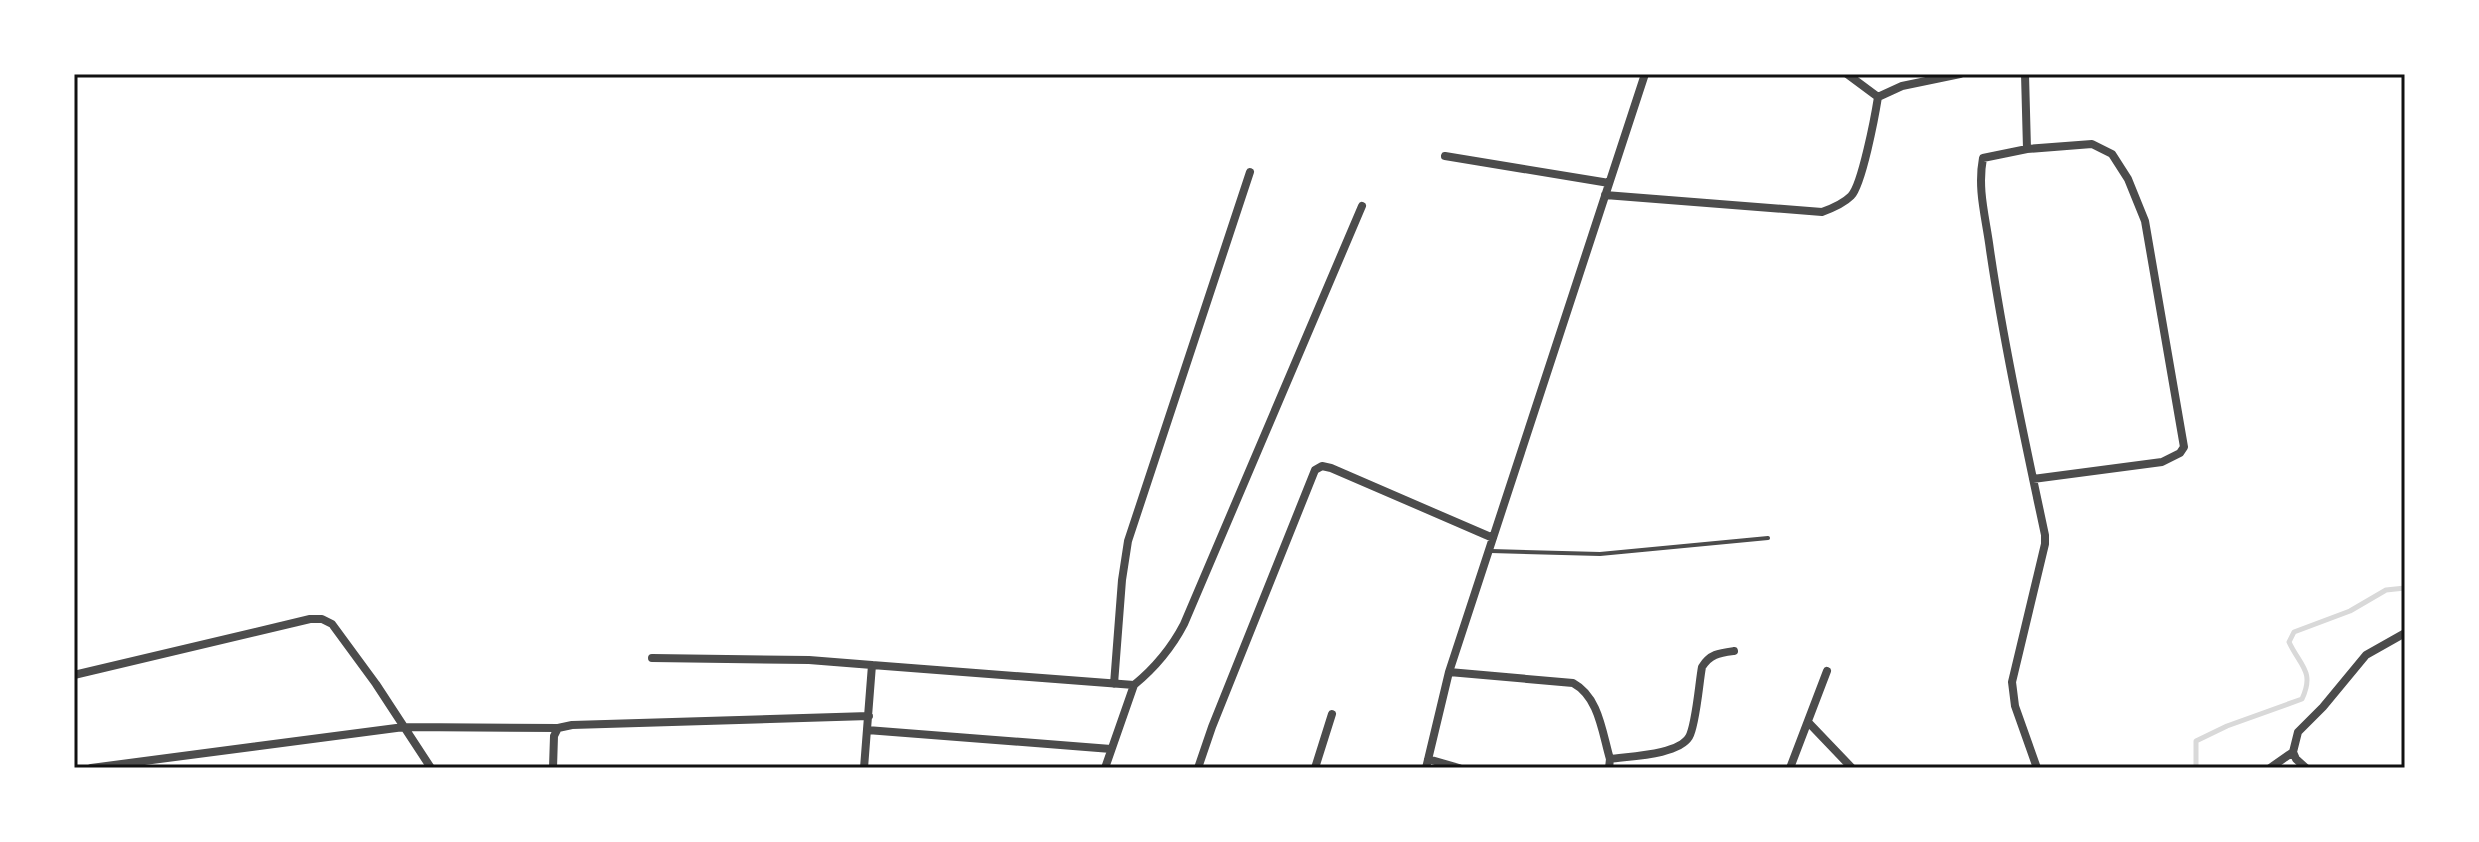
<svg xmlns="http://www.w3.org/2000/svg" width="2479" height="842" font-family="Georgia,serif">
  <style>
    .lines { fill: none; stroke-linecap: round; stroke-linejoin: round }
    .stream { stroke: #d9d9d9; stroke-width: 5 }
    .service { stroke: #4c4c4c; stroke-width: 4 }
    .minor { stroke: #4c4c4c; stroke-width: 8 }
    .neatline { fill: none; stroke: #111; stroke-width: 3 }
  </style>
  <rect width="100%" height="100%" fill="#fff"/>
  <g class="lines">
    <path class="stream" d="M2196 768V741L2227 726 2302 699C2315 671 2300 666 2289 642L2294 632 2350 611 2386 590 2405 588"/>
    <path class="service" d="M1491 551 1600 554 1768 538"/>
    <path class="minor" d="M1847 74 1878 97
      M2025 74 2027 149
      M1445 156 1609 183
      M1605 195 1822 212C1833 208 1843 204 1851 196 1862 185 1875 116 1878 97L1902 86 1960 74
      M2033 479 2162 462 2180 453 2184 447 2145 221 2128 179 2112 154 2092 144 2027 149 1983 158C1977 190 1986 218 1990 250 2004 345 2025 441 2045 535V544L2012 682 2015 706 2037 768
      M652 658 809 660 872 665
      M1449 672 1573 683C1599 697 1602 732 1610 759L1609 768
      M74 675 310 619H322L332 624 376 684 431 768
      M1114 684 1122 580 1128 541 1250 172
      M1808 722 1852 768
      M867 730 1111 749
      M1428 759 1459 768
      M1610 759C1630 756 1678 755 1689 737 1696 725 1699 683 1702 667 1710 654 1719 653 1734 651
      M91 768 404 727 558 728
      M553 768 554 736 558 728 572 725 869 716
      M864 768 872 665 1134 685C1156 667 1171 649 1184 624L1362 206
      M1105 768 1134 685
      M1198 768 1212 727 1315 470 1322 466 1331 468 1493 538
      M1315 768 1332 714
      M1426 768 1449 672 1645 74
      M1790 768 1827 671
      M2270 768 2293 752
      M2306 768 2296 759 2293 752 2298 732 2323 707 2366 655 2405 633"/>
  </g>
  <rect width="2479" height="842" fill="none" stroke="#ffffff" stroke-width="152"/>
  <rect x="76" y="76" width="2327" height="690" class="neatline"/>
</svg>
